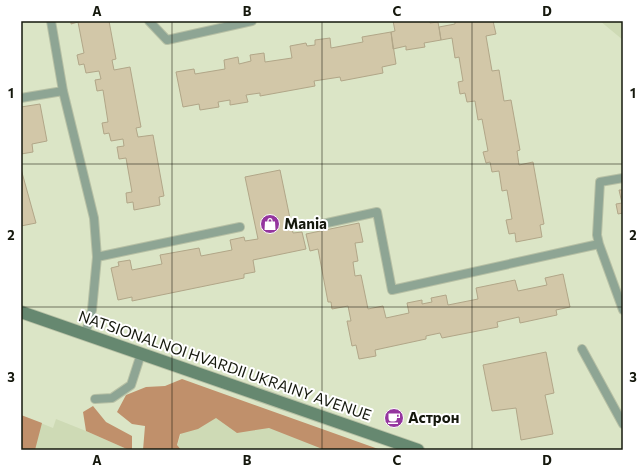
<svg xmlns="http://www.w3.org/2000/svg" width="644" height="471" font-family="Commissioner,sans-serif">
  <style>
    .built { fill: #cedab5 }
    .forest { fill: #c0906b }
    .building { fill: #d2c7a8; stroke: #b1a688 }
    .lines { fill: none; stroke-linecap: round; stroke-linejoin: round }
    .lane-casing { stroke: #b7c0a5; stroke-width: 10 }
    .secondary-casing { stroke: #b7c0a5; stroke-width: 14 }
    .lane { stroke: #8ea594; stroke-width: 8 }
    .secondary { stroke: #668870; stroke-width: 12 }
    .grid { fill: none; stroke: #15180d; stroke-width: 1; stroke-opacity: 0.55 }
    .labels { text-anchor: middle; stroke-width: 4; stroke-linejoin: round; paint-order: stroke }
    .poi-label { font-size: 15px; font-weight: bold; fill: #15180d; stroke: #fff; text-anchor: start }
    .street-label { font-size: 15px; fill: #15180d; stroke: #fff }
    .neatline { fill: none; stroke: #15180d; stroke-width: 1.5 }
    .grid-label { font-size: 13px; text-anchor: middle; font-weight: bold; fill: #15180d }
  </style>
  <rect width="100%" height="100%" fill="#dbe5c6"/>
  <path class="built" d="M600 21H623V40Z
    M192 395 347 450H176Z
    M21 415 53 428 56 419 86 431 129 450H21Z"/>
  <path class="forest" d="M182 379 381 450H325L269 428 237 433 216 418 198 429 180 434 177 445 181 450H143L145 426 132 424 117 412 126 395 146 387 165 386Z
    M93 406 106 422 132 436V450H129L86 431 83 412Z
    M21 415 42 423 35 450H21Z"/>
  <path class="building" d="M71 21H109L116 59 112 60 114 70 130 67 141 127 136 128 138 137 153 135 164 196 159 197 160 205 134 210 133 202 127 203 126 193 132 192 126 158 119 159 117 147 124 146 123 139 111 141 109 133 104 134 102 123 108 122 103 90 97 91 95 80 101 79 99 71 86 73 84 64 79 65 77 55 84 53 78 22 71 24Z
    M393 21H430V23L438 22 441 40 424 43 425 47 406 50V46L393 49 391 32 395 31Z
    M455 21H493L496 34 486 36 492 71 499 70 504 101 511 100 520 150 517 151 519 165 533 162 544 224 540 225 542 237 516 242 515 233 509 234 506 220 512 219 507 190 502 191 499 171 492 172 490 162 486 163 483 152 488 151 482 119 478 120 475 101 467 102 465 93 460 94 458 82 463 81 459 57 455 58 452 38 441 40 439 27 455 24Z
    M391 32 396 64 382 67 383 73 341 81 340 77 314 81 315 86 260 96V93L246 95 248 102 230 105V100L218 102 219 107 200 110 199 104 183 107 176 72 194 69 195 74 225 69 224 60 238 57 239 64 251 61 250 55 264 53 265 62 292 58 290 46 306 43 307 46 315 45V40L330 38 331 48 363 42 362 37Z
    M40 104 47 141 32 144 33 152 21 154V107Z
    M21 169 36 223 21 226Z
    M280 170 293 233 302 232 306 249 253 260 255 272 244 274V278L132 301V297L118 300 111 268 119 266 118 262 130 260 132 270 162 264 160 255 199 248 201 256 232 250 230 240 244 237 245 241 258 239 245 177Z
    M619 190H623V213L618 214 616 204 622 203Z
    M359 223 363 242 355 243 358 261 353 262 355 276 361 275 368 309 383 306 386 318 409 313 407 303 422 300V304L432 302 431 298 446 295 448 305 478 299 476 288 515 280 518 291 547 285 545 278 563 274 570 307 556 310 557 315 520 323 519 317 497 322 498 327 442 338 440 333 426 336V339L375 350 376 356 359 359 356 345 352 346 347 321H351L348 306 332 309 331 302H328L318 249 310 251 306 234Z
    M546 352 554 393 545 395 553 434 521 440 516 408 492 411 483 365Z"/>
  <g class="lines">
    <g class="lane-casing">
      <path id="lane" d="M51 21 63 91 94 218 97 257 92 310 85 335
        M149 21 167 40 252 21
        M21 98 63 91
        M623 178 600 182 597 235 599 244 623 310
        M318 225 377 212 392 290 599 244
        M97 257 240 227
        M582 349 623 424
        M95 399 112 398 131 385 141 354"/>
    </g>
    <g class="secondary-casing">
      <path id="secondary" d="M21 312 418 450"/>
    </g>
    <use href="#lane" class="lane"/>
    <use href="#secondary" class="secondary"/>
  </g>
  <path class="grid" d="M172 21V450M322 21V450M472 21V450M21 164H623M21 307H623"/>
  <defs>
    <g id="shop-disc" transform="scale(1)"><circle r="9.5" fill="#94359e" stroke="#fff"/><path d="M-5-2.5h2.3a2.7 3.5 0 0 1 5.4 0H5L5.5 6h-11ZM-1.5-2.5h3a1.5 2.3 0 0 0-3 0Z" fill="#fff"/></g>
    <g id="cafe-disc" transform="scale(1)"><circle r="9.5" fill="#94359e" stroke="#fff"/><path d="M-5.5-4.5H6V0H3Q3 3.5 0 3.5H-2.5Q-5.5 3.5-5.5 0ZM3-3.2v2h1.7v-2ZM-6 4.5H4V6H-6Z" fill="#fff"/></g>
  </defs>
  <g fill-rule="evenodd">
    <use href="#shop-disc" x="270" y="224"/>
    <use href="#cafe-disc" x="394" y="418"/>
  </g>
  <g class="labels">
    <g class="poi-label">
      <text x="284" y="229">Mania</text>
      <text x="408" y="423">Астрон</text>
    </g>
    <g class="street-label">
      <text transform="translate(225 366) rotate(19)" y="5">NATSIONALNOI HVARDII UKRAINY AVENUE</text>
    </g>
  </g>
  <rect width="644" height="471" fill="none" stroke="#ffffff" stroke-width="44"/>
  <rect x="22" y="22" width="600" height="427" class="neatline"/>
  <g class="grid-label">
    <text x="97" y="16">A</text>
    <text x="247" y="16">B</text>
    <text x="397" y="16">C</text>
    <text x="547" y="16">D</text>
    <text x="11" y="98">1</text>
    <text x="633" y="98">1</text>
    <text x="11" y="240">2</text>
    <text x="633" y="240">2</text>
    <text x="11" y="382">3</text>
    <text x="633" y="382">3</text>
    <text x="97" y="465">A</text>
    <text x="247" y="465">B</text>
    <text x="397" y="465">C</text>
    <text x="547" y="465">D</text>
  </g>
</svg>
